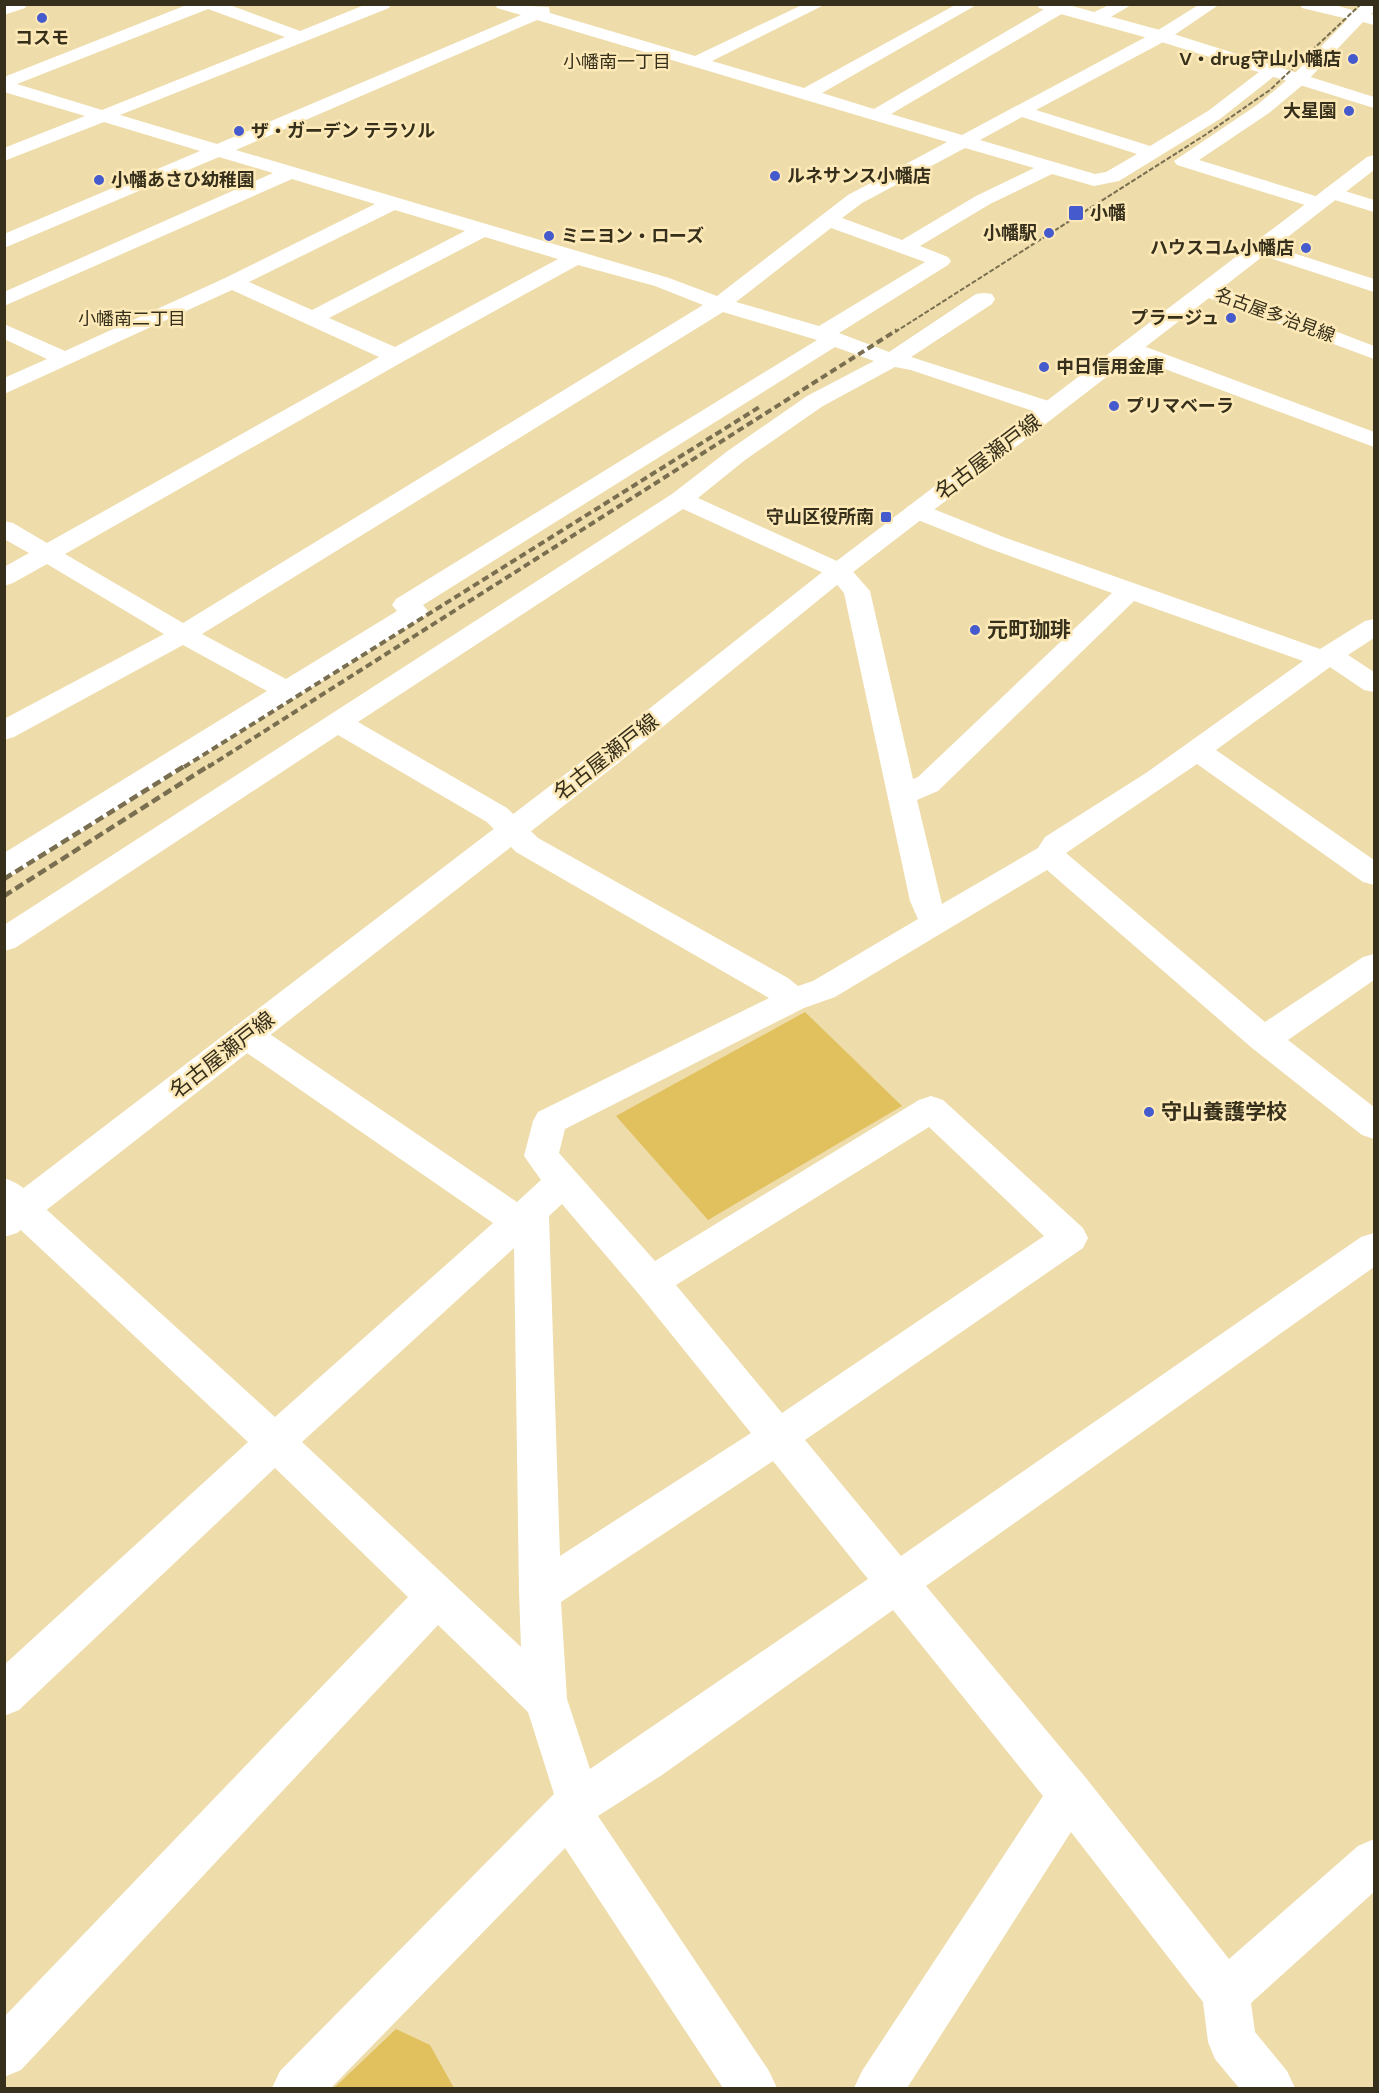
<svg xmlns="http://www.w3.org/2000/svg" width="1379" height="2093" font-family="'DM Sans','Noto Sans JP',sans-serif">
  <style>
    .green { fill: #e1c05e }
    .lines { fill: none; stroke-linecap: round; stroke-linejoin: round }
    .minor { fill: #fff; fill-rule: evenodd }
    .tertiary { fill: #fff; fill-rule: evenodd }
    .primary { fill: #fff; fill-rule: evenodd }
    .rail-far2 { stroke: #796e4f; stroke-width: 2; stroke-dasharray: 5 2; stroke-linecap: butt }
    .rail-far1 { stroke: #796e4f; stroke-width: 4; stroke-dasharray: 7 4; stroke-linecap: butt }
    .rail { stroke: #796e4f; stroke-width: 4.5; stroke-dasharray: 9 4.5; stroke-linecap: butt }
    .poi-dot { fill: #445acd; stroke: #fce9b7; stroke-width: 2 }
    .labels { text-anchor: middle; stroke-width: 5; stroke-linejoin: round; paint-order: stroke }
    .far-poi-label { font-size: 18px; font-weight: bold; fill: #362f1b; stroke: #fce9b7; text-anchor: start }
    .far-neighbourhood-label { font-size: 18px; fill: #362f1b; stroke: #fce9b7 }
    .far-street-label { font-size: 18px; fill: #362f1b; stroke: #fce9b7 }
    .street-label { font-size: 21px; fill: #362f1b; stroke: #fce9b7 }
    .poi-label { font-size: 21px; font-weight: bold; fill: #362f1b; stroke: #fce9b7; text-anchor: start }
  </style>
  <rect width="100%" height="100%" fill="#eedcaa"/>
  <path class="green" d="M805 1012 902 1106 708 1220 616 1116Z
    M396 2029 430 2045 454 2088H334Z"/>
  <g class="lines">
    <path class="minor" d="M189 4H227L300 31 367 4H391L389 8 120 115 217 144 521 15 497 8 495 4 549 7 550 13 695 56 804 4H826L712 61 804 88 957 4H978L822 93 874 109 1053 4H1065L1067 8 1065 12 891 114 962 135 1155 32 1200 4H1220L1167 40 1036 110 1150 146 1208 111 1267 66H1279L1282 70 1220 119 1119 181 1094 186 1052 174 990 204 920 246 948 257 951 261 948 265 839 333 889 352 976 294 984 293 992 294 995 299 992 304 911 357 1058 404 1061 409 1058 414 1050 416 1042 414 911 370 895 367 823 406 745 460 698 498 848 566 870 591 913 779 918 777 1112 593 988 548 908 516 905 511 908 506 917 504 926 506 1006 538 1320 649 1365 621 1374 619V638L1348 655 1374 672V692L1364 690 1330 667 1216 750 1374 860V885L1363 882 1197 764 1066 853 1265 1022 1363 957 1374 954V980L1288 1040 1374 1107V1139L1362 1135 1252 1048 1047 870 835 997 804 1008 565 1129 559 1153 655 1261 919 1100 931 1096 943 1100 1083 1228 1088 1238 1083 1248 805 1440 901 1556 1361 1237 1374 1233V1267L926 1586 1086 1778 1229 1959 1358 1846 1374 1839V1892L1251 2003 1255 2032 1287 2071 1295 2088H1239L1215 2059 1208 2042 1203 2002 1071 1832 907 2088H854L862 2071 1043 1796 893 1610 662 1775 598 1816 769 2071 777 2088H723L565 1848 331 2088H272L280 2071 554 1794 528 1712 438 1625 21 2070 4 2077V2017L408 1597 275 1468 19 1710 4 1716V1665L248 1442 10 1220 5 1210 10 1200 23 1196 36 1200 275 1417 493 1223 234 1044 230 1035 234 1026 246 1023 258 1026 517 1202 541 1180 524 1156 533 1121 538 1112 769 998 516 852 487 822 338 735 15 948 4 951V925L672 494 729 450 807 396 874 361 835 347 423 605 428 611 424 617 15 874 4 877V853L267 691 183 645 14 737 4 740V719L164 634 47 564 13 583 4 586V567L29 553 4 539V521L13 523 47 543 379 357 232 290 4 394V378L47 359 4 339V324L65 351 225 278 375 204 292 179 4 306V292L273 173 219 157 4 248V234L200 151 104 122 4 161V148L85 116 4 92V77ZM208 9 285 37 102 110 17 84ZM537 20 947 142 848 195 717 296 669 278 236 150ZM1022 117 1137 154 1106 172 1095 174 980 140ZM965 148 1034 168 976 196 902 240 842 218 862 203ZM395 210 465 231 312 310 249 282ZM831 228 925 262 819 326 736 302ZM485 237 558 259 395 347 329 318ZM578 265 655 286 703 305 183 623 65 554 404 361ZM723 312 817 340 396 599 392 605 397 611 286 679 202 634ZM683 509 830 576 844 593 910 901 918 919 813 981 798 986 788 978 538 838 507 808 358 722ZM1134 601 1303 661 1146 773 1045 837 1038 848 942 904 917 800 938 791ZM929 1127 1044 1236 782 1413 676 1285ZM562 1204 638 1293 751 1433 560 1556 549 1216ZM514 1248 519 1592 521 1647 302 1442ZM773 1461 868 1579 590 1769 567 1699 561 1602Z
      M1111 4H1133L1102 22H1090L1088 18 1090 14Z
      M1300 4H1331L1356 11 1362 4H1374V11L1371 14 1374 15V25L1363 22 1305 83 1269 113 1199 160 1325 199 1328 203 1325 207 1318 209 1177 165 1174 161 1257 105 1293 75 1348 19 1302 8Z
      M1332 187 1374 200V212L1325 197 1322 193 1325 189Z
      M1259 242 1374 279V292L1252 252 1249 248 1252 244Z
      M1130 341 1374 432V447L1122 353 1119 348 1122 343Z"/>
    <path class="tertiary" d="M4 4H27L25 8 4 15Z
      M1037 4H1065L1167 32 1374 97V108L1155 40 1039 8Z
      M4 1178C21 1183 33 1195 41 1210L36 1220C23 1225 15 1224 4 1215Z"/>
    <path class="primary" d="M1374 155V170L1222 288 1374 346V359L1209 298 848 576 617 764 17 1233 4 1237V1203L597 750 830 566 1367 157Z"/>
    <path class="rail-far2" d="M895 332 1205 135 1270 90 1361 4"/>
    <path class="rail-far1" d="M184 767 761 406
      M208 767 897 330"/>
    <path class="rail" d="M4 879 186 765
      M4 896 210 765"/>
  </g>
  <g class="poi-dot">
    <circle cx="42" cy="18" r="6"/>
    <circle cx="1353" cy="59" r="6"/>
    <circle cx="1349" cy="111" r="6"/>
    <circle cx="239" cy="131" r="6"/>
    <circle cx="775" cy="176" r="6"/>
    <circle cx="99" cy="180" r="6"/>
    <rect x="1068" y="205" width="16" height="16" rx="3"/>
    <circle cx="1049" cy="233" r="6"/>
    <circle cx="549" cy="236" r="6"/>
    <circle cx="1306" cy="248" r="6"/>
    <circle cx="1231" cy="318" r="6"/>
    <circle cx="1044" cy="367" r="6"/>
    <circle cx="1114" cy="406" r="6"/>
    <rect x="880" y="511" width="12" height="12" rx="3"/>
    <circle cx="975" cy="630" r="6"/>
    <circle cx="1149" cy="1112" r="6"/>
  </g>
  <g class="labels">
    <g class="far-poi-label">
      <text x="42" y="44" text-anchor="middle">コスモ</text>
      <text x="1341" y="65" text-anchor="end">V・drug守山小幡店</text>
      <text x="1337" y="117" text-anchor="end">大星園</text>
      <text x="251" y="137">ザ・ガーデン テラソル</text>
      <text x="787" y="182">ルネサンス小幡店</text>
      <text x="111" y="186">小幡あさひ幼稚園</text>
      <text x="1090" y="219">小幡</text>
      <text x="1037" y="239" text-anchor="end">小幡駅</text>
      <text x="561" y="242">ミニヨン・ローズ</text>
      <text x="1294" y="254" text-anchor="end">ハウスコム小幡店</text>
      <text x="1219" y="324" text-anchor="end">プラージュ</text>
      <text x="1056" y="373">中日信用金庫</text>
      <text x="1126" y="412">プリマベーラ</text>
      <text x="874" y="523" text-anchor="end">守山区役所南</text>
    </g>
    <g class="far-neighbourhood-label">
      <text x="617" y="68">小幡南一丁目</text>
      <text x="132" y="325">小幡南二丁目</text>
    </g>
    <g class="far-street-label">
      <text transform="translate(1275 315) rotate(20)" y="6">名古屋多治見線</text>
    </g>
    <g class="street-label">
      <text transform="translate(988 457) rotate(-37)" y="7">名古屋瀬戸線</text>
      <text transform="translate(606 757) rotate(-38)" y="7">名古屋瀬戸線</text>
      <text transform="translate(222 1055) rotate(-38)" y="7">名古屋瀬戸線</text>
    </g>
    <g class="poi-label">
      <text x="987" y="637">元町珈琲</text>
      <text x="1161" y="1119">守山養護学校</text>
    </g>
  </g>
  <rect width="1379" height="2093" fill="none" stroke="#362f1b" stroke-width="12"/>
</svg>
